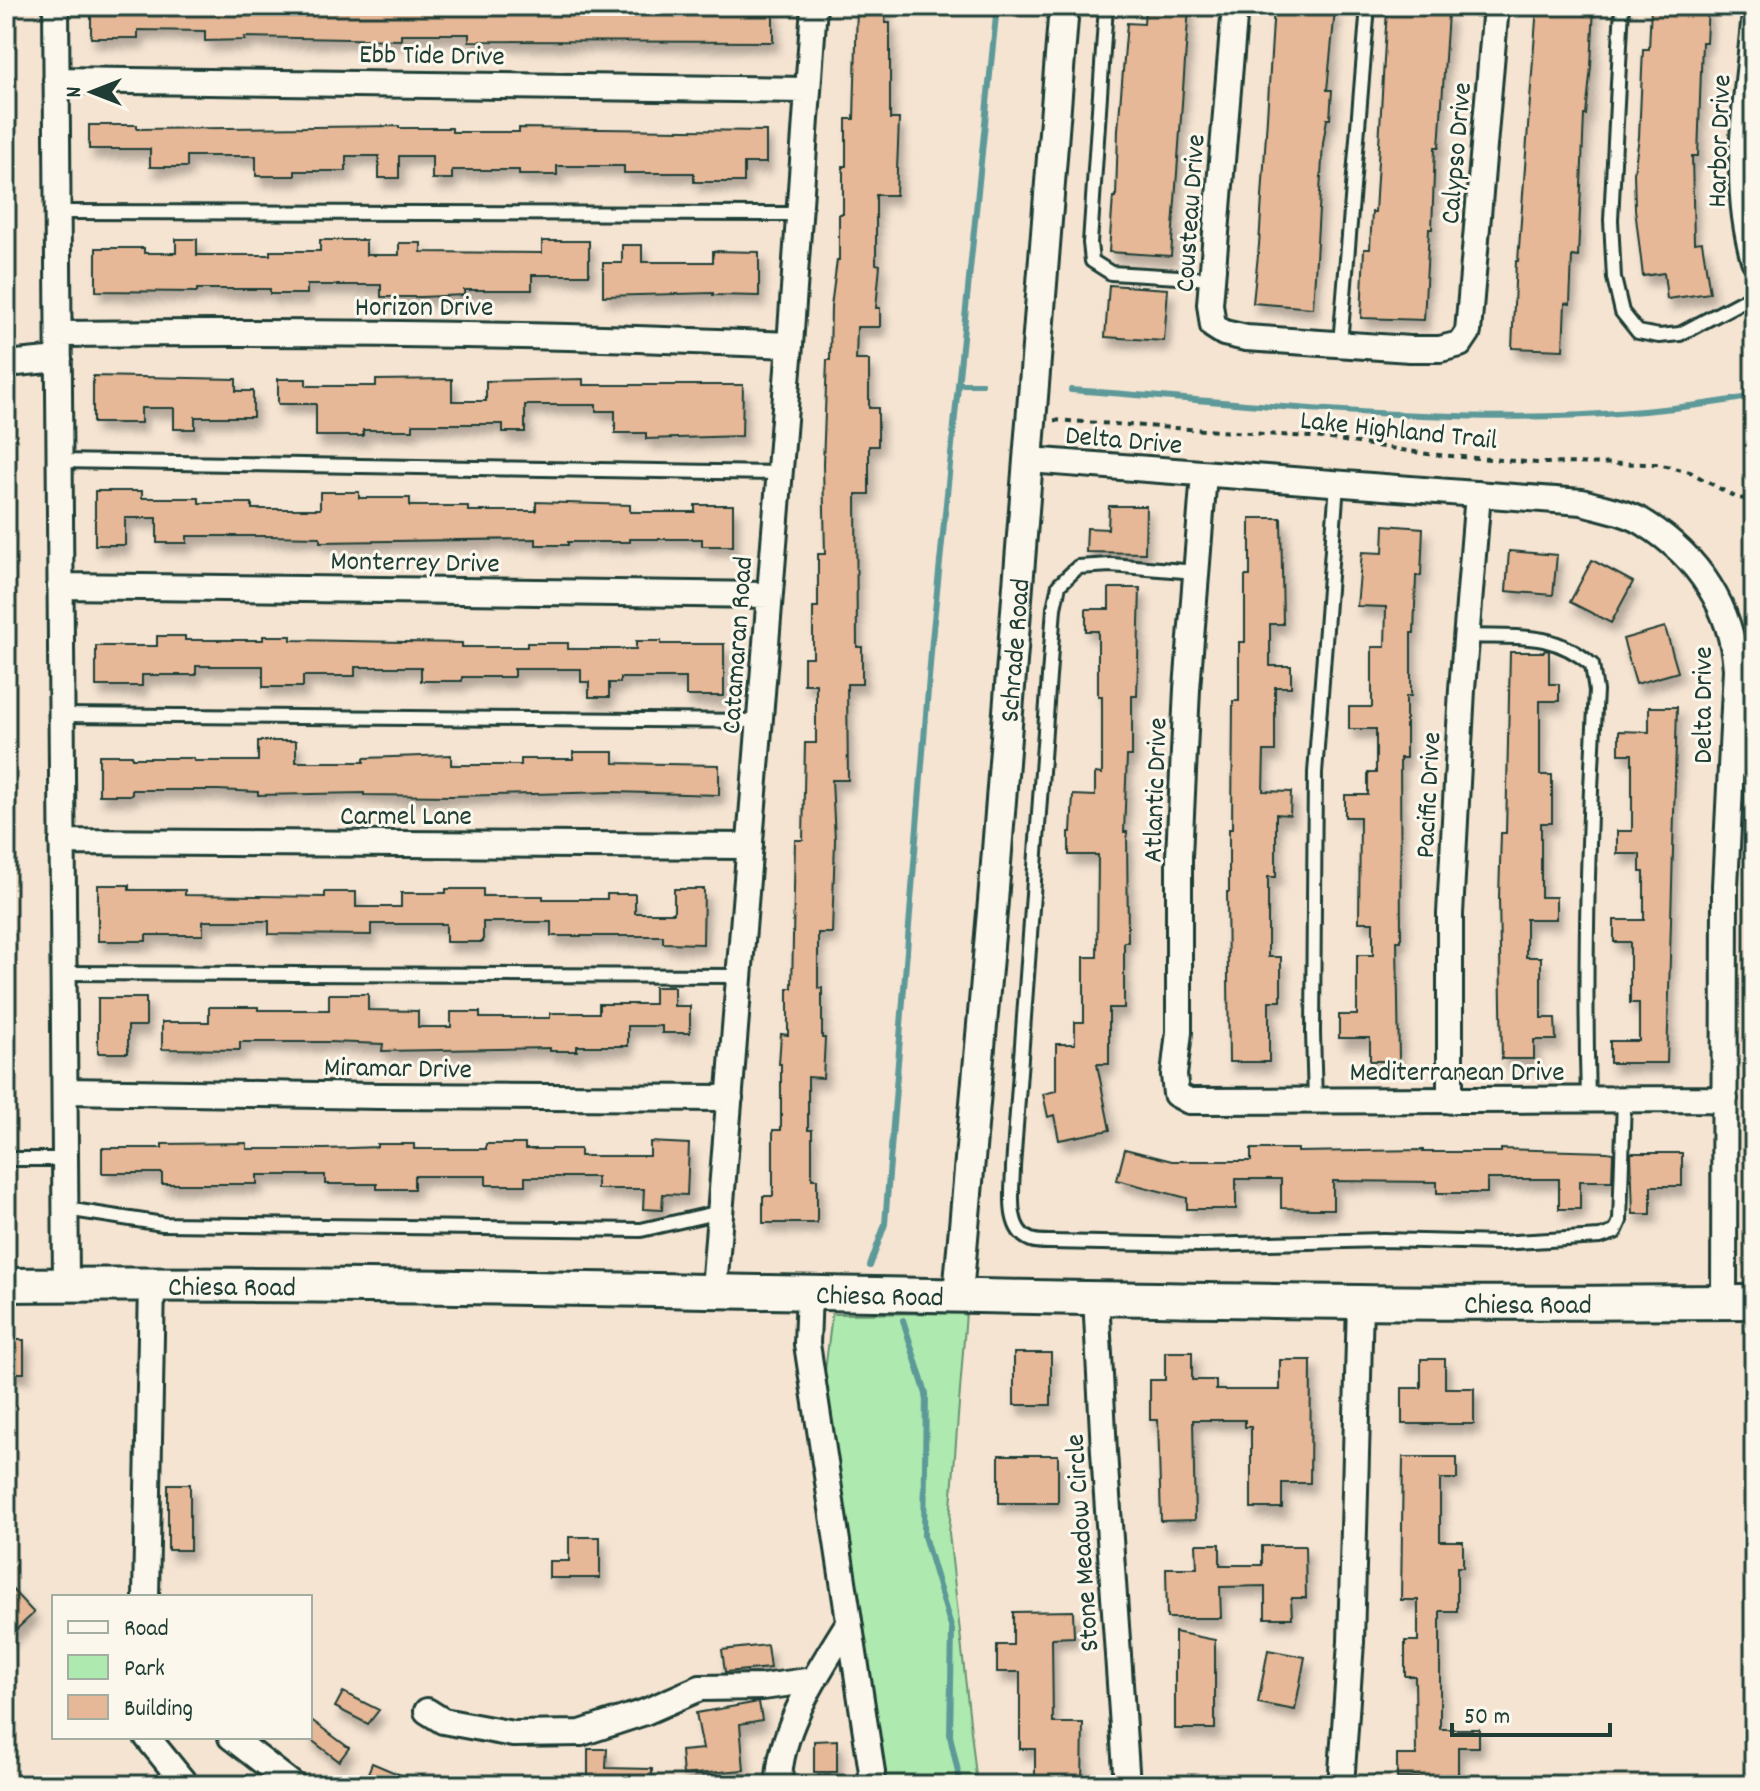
<svg xmlns="http://www.w3.org/2000/svg" width="1760" height="1791" font-family="Dekko,sans-serif">
  <style>
    .green { fill: #aee9af; stroke: #669372; stroke-width: 2 }
    .lines { fill: none; stroke-linecap: round; stroke-linejoin: round }
    .stream { stroke: #5c9998; stroke-width: 6 }
    .building { fill: #e6b897; stroke: #1f3d34; stroke-width: 2; filter: url(#shadow) }
    .service-casing { stroke: #1f3d34; stroke-width: 18 }
    .minor-casing { stroke: #1f3d34; stroke-width: 30 }
    .tertiary-casing { stroke: #1f3d34; stroke-width: 34 }
    .secondary-casing { stroke: #1f3d34; stroke-width: 38 }
    .path { stroke: #1f3d34; stroke-width: 4; stroke-dasharray: 6 6; stroke-linecap: butt }
    .service { stroke: #fbf7ec; stroke-width: 12 }
    .minor { stroke: #fbf7ec; stroke-width: 24 }
    .tertiary { stroke: #fbf7ec; stroke-width: 28 }
    .secondary { stroke: #fbf7ec; stroke-width: 32 }
    .labels { text-anchor: middle; stroke-width: 6; stroke-linejoin: round; paint-order: stroke }
    .street-label { font-size: 28px; fill: #1f3d34; stroke: #fbf7ec }
  </style>
  <defs>
    <filter id="shadow"><feDropShadow dx="5" dy="9" stdDeviation="4" flood-color="#0004"/></filter>
  </defs>
  <rect width="100%" height="100%" fill="#f5e4d2"/>
  <filter id="ink" filterUnits="userSpaceOnUse"><feTurbulence type="fractalNoise" baseFrequency=".0125" numOctaves="2"/><feDisplacementMap in="SourceGraphic" scale="16" xChannelSelector="R" yChannelSelector="G"/><feConvolveMatrix kernelMatrix="1 2 1 2 8 2 1 2 1" color-interpolation-filters="sRGB"/></filter>
  <g filter="url(#ink)">
    <path class="green" d="M966 1313 949 1533 977 1785H882L823 1388 832 1314Z"/>
    <g class="lines">
      <path class="stream" d="M958 384H982
        M1071 390C1294 406 1533 438 1754 396
        M870 1266 885 1224 932 640 997 6
        M903 1320 926 1394 924 1536 952 1630 950 1736 961 1785"/>
    </g>
    <path class="building" d="M148 6H191V13L257 11V6L382 8V6H662V12H736V8H773V42L469 41V34H401V40L244 37 245 40 205 41V31L138 30V38H91V11H148Z
      M857 6H885V23H890V119H899L896 195H876V264L880 265 876 308H880V327H857L856 360H869V408H878V446H869V494H856L857 647H862V684H847L848 780H832L835 840 832 933H818V988H822V1038H825L823 1078 808 1077V1130H812V1179H817V1223H763V1196H773V1130H781V1064H779L781 1034 788 1035V988H792L795 840H803L805 743H816V684H804V657H813V607H818V554H825L823 464 827 360H830L831 307 837 260H839V214H843V166H846V119H854Z
      M1145 6H1189L1171 256 1109 252 1113 197H1116L1118 130 1127 23 1144 24Z
      M1274 6 1335 10 1327 90H1332L1330 119H1327L1323 143 1313 308 1253 303 1259 245Z
      M1537 6H1594L1591 66 1586 115H1584L1578 257 1572 256 1570 304 1565 303 1563 350 1512 348 1516 261H1518Z
      M1651 6H1708L1706 42H1702L1698 156H1692L1694 243 1702 242 1710 293 1667 299 1664 273 1643 276 1635 209 1634 173 1639 137 1643 49H1649Z
      M1387 9 1448 13 1439 147H1435L1432 229H1429L1424 320 1361 318 1364 249H1370L1372 212H1375Z
      M89 125H137V129L399 126V128H452V132H519V128L766 131V163H744V182H694V173H624V166H557V175H519V170H452V179H432V156H399V178H379V156H346V171H295V176H256V156H187V167H150V149H89Z
      M176 239H197V255H270V251H320V240H366V255H399V243H421V252L542 253V241H589V275H532V290H464V295L421 297H381V285H307V294H270V289H197V292L96 291V248H144V253H176Z
      M622 245H642V262H713V251L759 252V296L713 295V293L603 296V263H622Z
      M1109 285 1168 289 1164 341 1105 337Z
      M93 376 236 379V391H253V417H195V429H174V408H141V423H93Z
      M278 379H306V386H376V380L452 379V401H486V381L583 379V385H743L742 436 646 439V433H615V411H596V405H525V432H503V424H413V430H363V436H316V404H278Z
      M95 491H142V498H199V503H252V509H320V492H359V498H410V506H468V511H536V502L630 505V512H695V505H733V546H702V539H630V542H568V545H536V539L320 542V537L265 536H187V543H157V518H125V545H95Z
      M1109 506H1146L1145 553 1086 552 1087 528 1108 529Z
      M1250 518H1281L1283 624H1270V666H1291V687H1275V751H1264L1263 791 1291 792 1290 815 1276 814V877H1268V957H1281V1001H1269V1062H1229L1227 892H1229V829H1232L1233 701H1239V642H1245V576H1250Z
      M1384 525 1423 528 1421 576H1416L1414 633H1411V696H1406V758H1400L1401 941H1397L1399 1061H1370V1038H1339V1015H1357V955H1373V922H1359L1360 817H1345V795H1368V773H1376V729H1349V707H1372V647H1385L1386 607 1357 606 1362 552 1383 553Z
      M1509 551 1557 555 1553 595 1506 591Z
      M1592 560 1633 582 1611 623 1570 602Z
      M1109 588H1140L1137 696H1132V756H1127L1124 832H1127L1128 942H1124V1008H1109V1064H1097L1110 1130 1059 1140 1054 1115 1048 1117 1043 1094 1056 1091V1044H1075V1022H1084V957H1097L1098 855H1069V832H1071L1073 795 1095 796V773L1102 774V696H1098V631H1086V609H1109Z
      M1665 627 1678 672 1636 684 1623 639Z
      M157 636H185V640H263V636H291V640L462 643V647H527V643H568V649H636V641H661V644H724V696H686V678H620V683H609V697H589V682H581V669H514V677H462V681H421V667H355V676H303V687H263V666H196V675H142V686H96V646H157Z
      M1545 650 1549 651V684H1559V701H1540V775H1552V823H1541V897H1556V919H1526V957H1541V1018H1555L1556 1040H1534V1059H1502L1499 897 1501 833H1506L1510 652H1544Z
      M1649 707H1677L1667 1063H1610V1041H1639V1003H1630V942H1614V920H1644V872H1640V854H1617V831H1632V754H1619V731L1649 732Z
      M258 741H296V762H364V758L451 755V765H521V759H573V752H614V763L719 765V795L614 792 451 796 364 795V793L258 795V792L218 790H132V795H99V755H132V758H194V761H258Z
      M98 885H129V890H185V895L325 897V892H356V907H401V893H446V889H483V896H543V899H607V894H635V913H674V889H704L703 944 663 943V936H551V922H483V942H446V924H371V935L269 934V921H203V935H146V941H98Z
      M654 987H674V1006H690V1033H662V1026H628V1046H577V1051H550V1048L382 1051 383 1044 329 1042H240V1050L162 1049V1022H209V1007H258V1010H329V994H368V1010L418 1011V1027H451V1012H480V1018H550V1013H599V1004H654Z
      M98 998H146V1026H128V1053H98Z
      M650 1142 689 1144 687 1195 663 1194 662 1210 643 1209 644 1189H597V1177H525V1185H486V1176H414V1189H377V1184H325V1175H257V1184H162V1173H102V1148H162V1144L247 1143V1149H325L377 1147V1144H414V1149H486V1144H525V1149H580V1156H650Z
      M1125 1149 1172 1161H1251V1149H1298V1152L1423 1150V1152H1501V1149L1607 1152 1613 1153 1612 1181H1580V1209H1559V1179H1487V1193H1437V1182L1333 1181V1209H1312L1281 1208V1179H1236V1209H1187V1198L1117 1180Z
      M1631 1153H1682V1186H1651V1214H1633Z
      M6 1340H24V1373H6Z
      M1165 1352H1192V1380H1216V1390H1280V1360H1311L1310 1483H1282V1508H1251V1427H1245V1420H1193L1195 1520 1161 1521 1158 1420H1150V1380H1165Z
      M1014 1353H1051V1405H1014Z
      M1421 1359H1445V1388H1474V1424H1402V1388H1421Z
      M999 1455H1058V1503H999Z
      M1403 1457H1457V1479H1440V1541H1463V1567H1457V1611H1440V1729H1479V1747H1458V1778H1397V1755H1416L1415 1676H1405V1641H1418V1600H1401Z
      M168 1484H190V1550H168Z
      M569 1537H600V1578H549V1561H569Z
      M1196 1544H1220V1565H1262V1546H1305L1306 1598H1291L1292 1618H1265V1586L1220 1587 1221 1618H1167L1166 1568H1197Z
      M6 1583 34 1613 6 1639Z
      M1073 1611 1074 1637 1052 1638 1053 1723H1083L1082 1785H1035V1749H1020V1672H997V1645H1013V1612Z
      M1175 1632 1215 1640V1729H1175Z
      M767 1645 770 1668 725 1672 722 1650Z
      M1268 1650 1305 1657 1295 1710 1258 1703Z
      M343 1692 379 1710 368 1724 335 1707Z
      M759 1702 762 1720 740 1724 744 1770 683 1775 681 1751 703 1749 696 1713Z
      M310 1719 349 1748 339 1761 310 1739Z
      M837 1740V1772H814V1741Z
      M588 1749H607L606 1768 652 1769V1785L588 1784Z
      M372 1763 424 1785H375L365 1781Z"/>
    <g class="lines">
      <g class="service-casing">
        <path id="service" d="M1106 6 1090 243 1092 261 1111 273 1212 279
          M1622 6 1611 220 1614 278 1622 312 1638 332 1659 336 1680 334 1754 295
          M58 212 799 214
          M1340 344 1368 6
          M59 461 779 473
          M1196 572 1111 565 1078 567 1059 585 1054 608 1013 1167C1013 1188 1005 1230 1031 1240 1036 1242 1045 1242 1050 1242L1202 1245 1383 1240 1499 1243 1600 1237 1615 1232 1620 1221 1624 1100
          M1466 636C1516 638 1552 630 1592 665L1596 691C1588 827 1584 963 1588 1100
          M61 715 760 721
          M64 973 740 976
          M1315 1101 1313 1033 1315 773 1337 484
          M6 1159H66
          M66 1209 163 1224 641 1230 720 1212"/>
      </g>
      <g class="minor-casing">
        <path id="minor" d="M56 6 66 1284
          M1235 6 1210 304 1213 326 1224 333 1246 338 1410 349H1440L1460 344 1468 332 1496 6
          M1754 23C1747 102 1731 183 1754 260
          M56 80 807 90
          M59 334C302 331 546 334 790 345
          M6 364 59 359
          M1029 460 1582 502C1602 508 1628 512 1646 524 1698 557 1732 608 1736 669L1725 886 1724 1302
          M1204 474 1187 689 1179 856V1032L1174 1075 1176 1094 1189 1101 1725 1099
          M60 586 769 595
          M62 842 750 846
          M66 1091 379 1096 730 1098
          M1450 1101V914L1462 689 1478 494
          M714 1289 790 345 814 6
          M809 1292 807 1344 872 1772 870 1785
          M1096 1297 1104 1452 1127 1785
          M146 1597 152 1283
          M427 1711 443 1721 513 1734 581 1733 645 1712 700 1688 763 1687 814 1680
          M147 1737 186 1785
          M231 1737 293 1785
          M779 1785C778 1729 821 1668 849 1622
          M1341 1785 1351 1642 1360 1302"/>
      </g>
      <g class="tertiary-casing">
        <g id="tertiary">
          <path id="s1" d="M958 1294 993 901 1064 6"/>
        </g>
      </g>
      <g class="secondary-casing">
        <g id="secondary">
          <path id="s2" d="M6 1285C457 1282 908 1297 1359 1302 1490 1304 1622 1302 1754 1302"/>
        </g>
      </g>
      <path class="path" d="M1054 420 1325 438 1428 454 1537 463 1658 464 1690 472 1737 498 1754 500"/>
      <use href="#service" class="service"/>
      <use href="#minor" class="minor"/>
      <use href="#tertiary" class="tertiary"/>
      <use href="#secondary" class="secondary"/>
    </g>
  </g>
  <g class="labels">
    <g class="street-label">
      <text transform="translate(432 53) rotate(1)" y="10">Ebb Tide Drive</text>
      <text transform="translate(1717 141) rotate(-88)" y="10">Harbor Drive</text>
      <text transform="translate(1454 153) rotate(-85)" y="10">Calypso Drive</text>
      <text transform="translate(1188 213) rotate(-86)" y="10">Cousteau Drive</text>
      <text x="424" y="315">Horizon Drive</text>
      <text transform="translate(1399 428) rotate(6)" y="10">Lake Highland Trail</text>
      <text transform="translate(1124 438) rotate(5)" y="10">Delta Drive</text>
      <text transform="translate(415 560) rotate(1)" y="10">Monterrey Drive</text>
      <text transform="translate(735 645) rotate(-86)" y="10">Catamaran Road</text>
      <text dy="10" stroke="none"><textPath href="#s1" startOffset="646">Schrade Road</textPath></text>
      <text transform="translate(1701 705) rotate(-90)" y="10">Delta Drive</text>
      <text transform="translate(1153 790) rotate(-88)" y="10">Atlantic Drive</text>
      <text transform="translate(1426 795) rotate(-87)" y="10">Pacific Drive</text>
      <text x="406" y="824">Carmel Lane</text>
      <text transform="translate(398 1066) rotate(1)" y="10">Miramar Drive</text>
      <text x="1457" y="1080">Mediterranean Drive</text>
      <text dy="10" stroke="none"><textPath href="#s2" startOffset="226">Chiesa Road</textPath></text>
      <text dy="10" stroke="none"><textPath href="#s2" startOffset="874">Chiesa Road</textPath></text>
      <text dy="10" stroke="none"><textPath href="#s2" startOffset="1522">Chiesa Road</textPath></text>
      <text transform="translate(1080 1543) rotate(-94)" y="10">Stone Meadow Circle</text>
    </g>
  </g>
  <rect width="1760" height="1791" fill="none" stroke="#fbf7ec" stroke-width="32"/>
  <rect x="16" y="16" width="1728" height="1759" fill="none" stroke="#1f3d34" stroke-width="3" filter="url(#ink)"/>
  <rect x="52" y="1595" width="260" height="144" fill="#fbf7ec" stroke="#a3ada2" stroke-width="2"/>
  <rect x="68" y="1621" width="40" height="12" fill="#fbf7ec" stroke="#a3ada2" stroke-width="2"/>
  <text x="124" y="1635" font-size="24" fill="#1f3d34">Road</text>
  <rect x="68" y="1655" width="40" height="24" fill="#aee9af" stroke="#a3ada2" stroke-width="2"/>
  <text x="124" y="1675" font-size="24" fill="#1f3d34">Park</text>
  <rect x="68" y="1695" width="40" height="24" fill="#e6b897" stroke="#a3ada2" stroke-width="2"/>
  <text x="124" y="1715" font-size="24" fill="#1f3d34">Building</text>
  <g transform="translate(92 92) rotate(270)" stroke="#fbf7ec" stroke-width="6" paint-order="stroke">
  <path d="M0-6L14 30L0 20L-14 30Z" fill="#1f3d34"/>
  <text y="-12" font-size="22" font-weight="bold" text-anchor="middle" fill="#1f3d34">N</text>
  </g>
  <path d="M1452 1723v12h158v-12" fill="none" stroke="#1f3d34" stroke-width="4"/>
  <text x="1464" y="1723" font-size="24" fill="#1f3d34" stroke="#fbf7ec" stroke-width="6" paint-order="stroke">50 m</text>
</svg>
